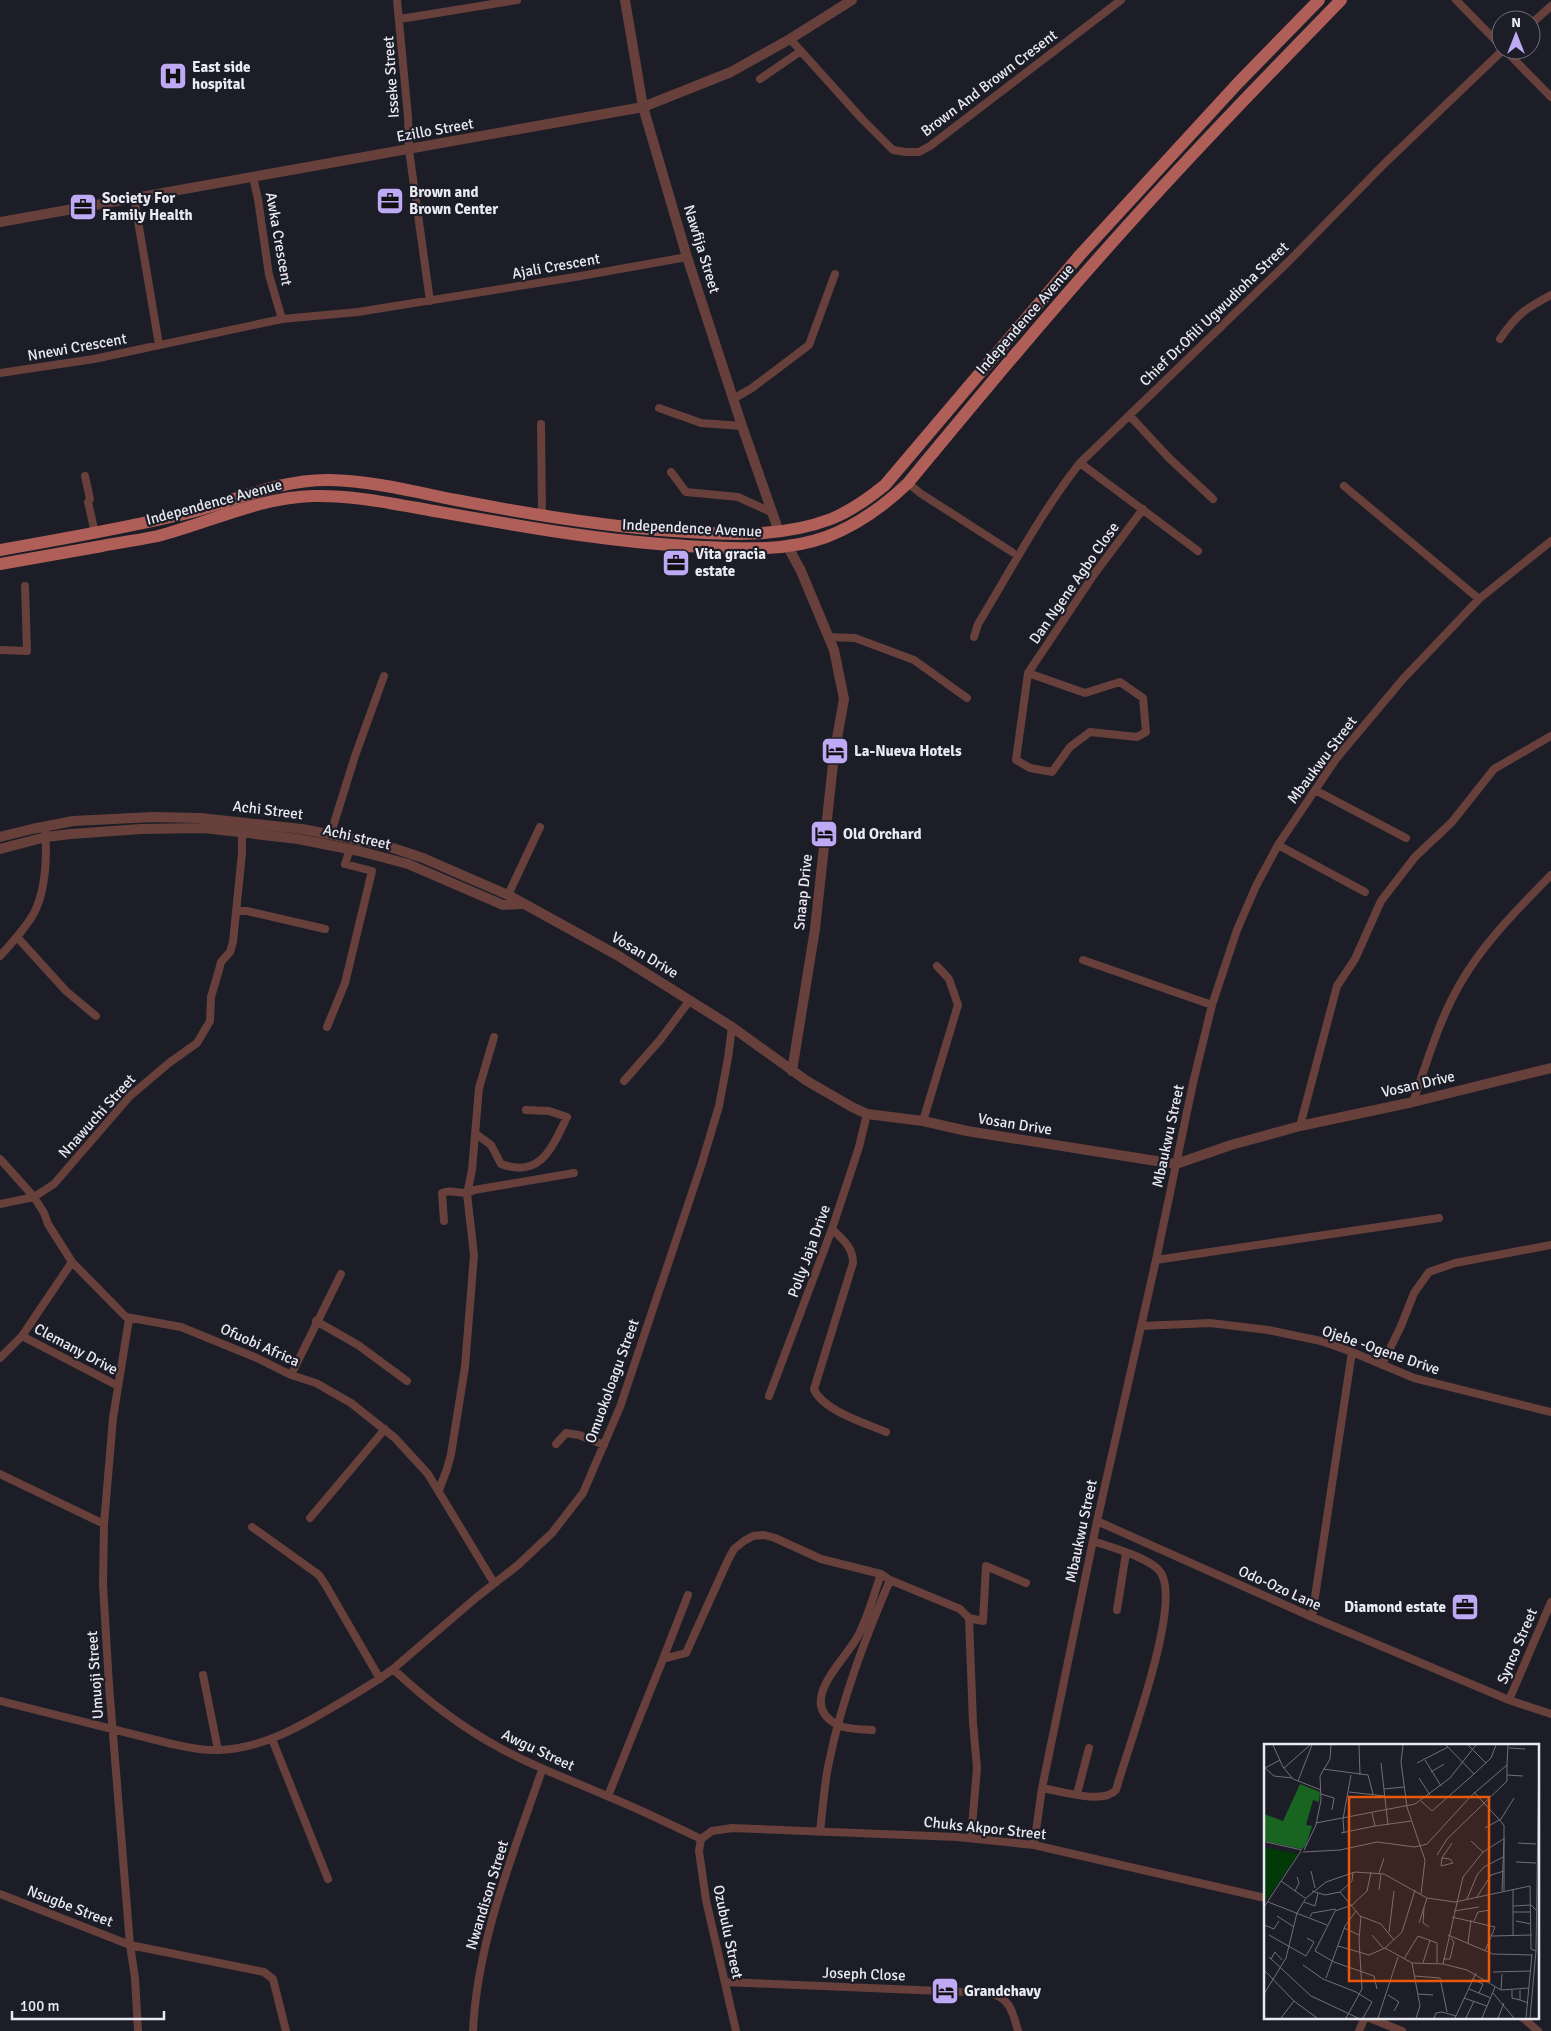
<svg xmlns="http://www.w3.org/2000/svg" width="1551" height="2031" font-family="Signika,sans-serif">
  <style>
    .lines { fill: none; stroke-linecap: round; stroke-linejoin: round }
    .minor { stroke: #67403b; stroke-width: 8 }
    .tertiary { stroke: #67403b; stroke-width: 10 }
    .primary { stroke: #af5f57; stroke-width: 12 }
    .labels { text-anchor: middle; stroke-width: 4.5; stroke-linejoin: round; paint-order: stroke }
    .poi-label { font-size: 15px; font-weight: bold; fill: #e9eaf2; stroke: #1c1d27; text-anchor: start }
    .street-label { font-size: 15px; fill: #e9eaf2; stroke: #1c1d27 }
    .inset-road { fill: none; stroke: #6e6f78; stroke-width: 1 }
    .view { fill: #e8590c; fill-opacity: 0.15; stroke: #e8590c; stroke-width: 2.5 }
    .inset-edge { fill: none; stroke: #e9eaf2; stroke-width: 2.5 }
  </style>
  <rect width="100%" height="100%" fill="#1c1d27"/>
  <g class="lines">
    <path class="minor" d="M397 0 408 117 409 150 430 301
      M1456 0 1501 46
      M400 19 517 0
      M1531 24 1551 6
      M790 39 862 119 893 150 906 152H919L930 146 1121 0
      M1505 50 1551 97
      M760 79 801 51
      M253 177 258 199 269 275 282 319 358 312 575 277 687 257
      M134 197 159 345
      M1500 339C1517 314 1525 309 1551 295
      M0 373 94 359 282 319
      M733 399 752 388 809 345 835 274
      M659 408 701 423 742 426
      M1130 416 1169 458 1213 499
      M541 424 542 516
      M1080 463 1198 551
      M671 472 686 492 738 497 771 512
      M85 476 90 499 88 502 95 533
      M908 483 920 493 1012 552
      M1344 486 1479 599
      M828 637 855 638 914 660 967 698
      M974 637 978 624C1011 570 1041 512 1080 463L1289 261 1385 163 1503 50
      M0 650 27 651 25 586
      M1028 673 1085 693 1120 682 1143 698 1146 732 1137 737 1090 732 1070 747 1052 772 1030 768 1016 760 1028 673 1095 573 1143 509
      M1315 790 1406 838
      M331 833 355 756 384 676
      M1278 845 1365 892
      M508 895 540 827
      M236 911H247L325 929
      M17 937 66 991 96 1016
      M0 956C12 943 25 929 34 913 47 888 47 854 45 826
      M1083 960 1212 1005
      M327 1027 345 983 372 871 345 864 350 849
      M624 1081 660 1040 690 1000
      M1413 1102C1427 1062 1439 1020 1460 984 1483 943 1518 909 1551 875
      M923 1121 958 1005 949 979 937 966
      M1300 1126 1337 986 1355 959 1381 901 1415 857 1452 822 1494 769 1551 736
      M476 1134 491 1145 501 1164C541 1179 552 1147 567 1117L549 1111 526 1110
      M0 1159 34 1197 44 1213 48 1224 72 1262 126 1317 181 1327 257 1358 291 1375 316 1383 351 1403 395 1438 428 1474 494 1583
      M0 1204 34 1197 54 1184 130 1096 169 1063 197 1043 210 1021 211 997 219 970 221 962 230 952 233 942 242 853V828
      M444 1221 442 1193C454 1188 462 1197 474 1190L574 1173
      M832 1229C843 1240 853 1247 853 1263L814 1389C822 1410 865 1423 886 1432
      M1156 1260 1439 1218
      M129 1319 113 1418 104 1524 103 1585 109 1685 130 1945 135 1978 138 2031
      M316 1321 358 1345 407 1381
      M1141 1326 1210 1323 1268 1330 1321 1341 1352 1352 1414 1378 1551 1412
      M22 1336 118 1386
      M0 1358 22 1336 72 1262
      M1382 1365 1401 1326 1414 1293 1429 1272 1455 1263 1551 1245
      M291 1375 341 1274
      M769 1396 832 1229 859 1147 867 1114
      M556 1444 566 1433 579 1435 604 1445
      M0 1474 104 1524
      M439 1490 447 1469 451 1454 465 1367 474 1255 467 1194 472 1170 479 1088 494 1037
      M310 1518 385 1429
      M1097 1521 1312 1617 1509 1700 1551 1714
      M252 1527 319 1575 325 1584 380 1679
      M1117 1610 1126 1553
      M1312 1617 1352 1352
      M969 1618 983 1621 986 1566 1026 1583
      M663 1659 688 1595
      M393 1669 477 1597 518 1565 552 1533 583 1493 620 1407 701 1166 719 1106 728 1058 732 1027
      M203 1675 218 1750
      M1509 1700 1551 1602
      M0 1701 172 1744C187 1747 203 1751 218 1750 262 1749 301 1726 338 1704 357 1693 376 1682 393 1669 425 1699 461 1727 500 1748 534 1767 571 1780 607 1796 639 1809 670 1824 701 1839
      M872 1730C862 1729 847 1730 838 1725 795 1703 844 1662 858 1636 868 1617 874 1594 881 1574
      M272 1739 328 1879
      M1042 1788C1060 1791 1103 1805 1116 1790 1127 1749 1182 1606 1161 1573 1152 1558 1110 1547 1093 1541
      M1077 1794 1089 1748
      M608 1796 663 1659 686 1653 728 1560 734 1549 744 1541 753 1536 764 1535 775 1538 821 1559 881 1574 890 1580 960 1609 969 1618 973 1723 977 1768 971 1838
      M820 1831C823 1808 824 1785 829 1762 842 1699 865 1639 890 1580
      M701 1839 712 1831 732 1828 957 1837 1034 1845 1265 1898
      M701 1839 699 1851 706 1900 736 2031
      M1034 1845 1042 1788 1097 1521 1156 1260 1193 1083 1212 1005 1237 930 1256 886 1278 845 1336 759 1403 679 1479 599 1551 541
      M0 1894 130 1945 264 1972 273 1979 286 2031
      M725 1982 989 1993C1010 1997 1013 2013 1018 2031
      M1367 2017 1402 2031
      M1522 2017 1538 2031
      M473 2031C477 1942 513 1854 542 1770
      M1359 2031 1365 2017"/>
    <path class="tertiary" d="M625 0 643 107 687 257 742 426 779 532
      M0 222 643 107 731 72 790 39 852 0
      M788 547 801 571 834 650 844 699 834 755 815 929 792 1071
      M0 837 32 829 73 821 153 817 200 818 302 829 384 845 423 858 508 895 617 955 732 1027 807 1081 852 1107 867 1114 923 1121 967 1131 1150 1160 1176 1164 1231 1145 1300 1126 1413 1102 1551 1068
      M0 849 46 837 71 834 141 829 204 828 298 839 359 851 408 864 503 905 521 904"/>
    <path class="primary" d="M0 550C63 539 126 528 188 513 235 501 280 479 330 480 373 481 415 492 456 500 528 514 600 526 673 531 726 535 781 538 831 519 851 511 869 498 885 485L1080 255 1238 83 1319 0
      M0 564C34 558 68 552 102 546 121 542 140 540 158 536 208 523 261 497 313 496 354 495 394 504 434 511 524 527 613 543 705 547 745 549 788 551 826 537 858 525 884 506 908 483 980 396 1052 309 1127 226 1196 149 1269 74 1341 0"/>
  </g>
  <defs>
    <g id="hospital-square" transform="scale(1.4375)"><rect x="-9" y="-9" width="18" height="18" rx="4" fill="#bea9f5" stroke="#1c1d27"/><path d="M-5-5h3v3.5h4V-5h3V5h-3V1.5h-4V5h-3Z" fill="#111"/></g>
    <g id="office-square" transform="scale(1.4375)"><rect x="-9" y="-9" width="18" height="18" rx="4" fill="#bea9f5" stroke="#1c1d27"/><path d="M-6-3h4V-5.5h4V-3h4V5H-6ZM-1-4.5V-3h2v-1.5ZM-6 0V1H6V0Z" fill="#111"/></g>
    <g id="hotel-square" transform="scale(1.4375)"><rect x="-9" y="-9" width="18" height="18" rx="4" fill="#bea9f5" stroke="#1c1d27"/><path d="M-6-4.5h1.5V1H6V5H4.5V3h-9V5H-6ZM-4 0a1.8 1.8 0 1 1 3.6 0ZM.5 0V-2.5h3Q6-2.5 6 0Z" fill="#111"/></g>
  </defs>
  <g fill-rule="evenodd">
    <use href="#hospital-square" x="173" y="76"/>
    <use href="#office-square" x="390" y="201"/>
    <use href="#office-square" x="83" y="207"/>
    <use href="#office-square" x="676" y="563"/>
    <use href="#hotel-square" x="835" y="751"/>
    <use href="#hotel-square" x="824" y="834"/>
    <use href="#office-square" x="1465" y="1607"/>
    <use href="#hotel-square" x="945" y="1991"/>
  </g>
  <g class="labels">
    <g class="poi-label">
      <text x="192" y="72">East side<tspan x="192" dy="17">hospital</tspan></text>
      <text x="409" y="197">Brown and<tspan x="409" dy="17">Brown Center</tspan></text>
      <text x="102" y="203">Society For<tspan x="102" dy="17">Family Health</tspan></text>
      <text x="695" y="559">Vita gracia<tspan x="695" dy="17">estate</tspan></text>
      <text x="854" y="756">La-Nueva Hotels</text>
      <text x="843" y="839">Old Orchard</text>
      <text x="1446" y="1612" text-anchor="end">Diamond estate</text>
      <text x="964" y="1996">Grandchavy</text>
    </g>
    <g class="street-label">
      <text transform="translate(391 77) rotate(-94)" y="5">Isseke Street</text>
      <text transform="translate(989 83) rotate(-37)" y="5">Brown And Brown Cresent</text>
      <text transform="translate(435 130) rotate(-10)" y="5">Ezillo Street</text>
      <text transform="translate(279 239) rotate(80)" y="5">Awka Crescent</text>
      <text transform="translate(702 249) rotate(73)" y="5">Nawfija Street</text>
      <text transform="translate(556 266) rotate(-10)" y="5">Ajali Crescent</text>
      <text transform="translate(1214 314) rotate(-44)" y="5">Chief Dr.Ofili Ugwudioha Street</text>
      <text transform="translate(1025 319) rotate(-49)" y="5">Independence Avenue</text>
      <text transform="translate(77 347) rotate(-10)" y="5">Nnewi Crescent</text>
      <text transform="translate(214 502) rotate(-15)" y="5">Independence Avenue</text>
      <text transform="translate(692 528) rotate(3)" y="5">Independence Avenue</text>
      <text transform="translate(1074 583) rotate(-55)" y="5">Dan Ngene Agbo Close</text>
      <text transform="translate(1322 760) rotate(-53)" y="5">Mbaukwu Street</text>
      <text transform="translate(268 810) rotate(7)" y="5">Achi Street</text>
      <text transform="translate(357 837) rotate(13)" y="5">Achi street</text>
      <text transform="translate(803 892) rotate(-84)" y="5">Snaap Drive</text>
      <text transform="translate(645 955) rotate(31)" y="5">Vosan Drive</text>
      <text transform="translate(1418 1084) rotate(-13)" y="5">Vosan Drive</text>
      <text transform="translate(97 1116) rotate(-48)" y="5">Nnawuchi Street</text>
      <text transform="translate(1015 1124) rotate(9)" y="5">Vosan Drive</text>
      <text transform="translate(1168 1136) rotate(-78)" y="5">Mbaukwu Street</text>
      <text transform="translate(809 1251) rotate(-70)" y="5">Polly Jaja Drive</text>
      <text transform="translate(260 1345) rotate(24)" y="5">Ofuobi Africa</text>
      <text transform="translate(76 1349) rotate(28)" y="5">Clemany Drive</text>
      <text transform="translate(1381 1350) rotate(19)" y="5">Ojebe -Ogene Drive</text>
      <text transform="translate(612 1381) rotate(-70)" y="5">Omuokoloagu Street</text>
      <text transform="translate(1081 1531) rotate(-78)" y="5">Mbaukwu Street</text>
      <text transform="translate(1280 1588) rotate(24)" y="5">Odo-Ozo Lane</text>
      <text transform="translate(1517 1646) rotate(-67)" y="5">Synco Street</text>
      <text transform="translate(95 1675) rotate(-94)" y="5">Umuoji Street</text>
      <text transform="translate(538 1750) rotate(25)" y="5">Awgu Street</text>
      <text transform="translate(985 1828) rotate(6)" y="5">Chuks Akpor Street</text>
      <text transform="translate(487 1895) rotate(-73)" y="5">Nwandison Street</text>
      <text transform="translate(70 1906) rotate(21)" y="5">Nsugbe Street</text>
      <text transform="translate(728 1932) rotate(78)" y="5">Ozubulu Street</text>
      <text transform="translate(864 1974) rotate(2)" y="5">Joseph Close</text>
    </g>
  </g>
  <g transform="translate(1264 1744)">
    <rect width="275" height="275" fill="#1c1d27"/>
    <path d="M36 40 56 48 55 58 49 56 42 81 48 82 42 101 38 105 0 97V70L19 77Z" fill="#186421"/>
    <path d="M4 104 34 110 3 155 0 153V105Z" fill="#003b07"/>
    <path class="inset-road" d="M9 1 19 23 29 35 57 46M95 1 96 31M139 1 137 18 143 63 161 116 157 150M204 1 222 19M245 4 261 5M16 16 1 24 10 32 28 34M161 16 177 42M117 19 124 81M153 19 184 3M20 24 46 1M59 25 104 31 109 50M167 28 180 20M210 30 227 14 232 1M243 31 259 32M155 34 166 51M34 37 48 1M120 45 140 43M85 48 121 52M210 48 240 81V147M57 50 70 54 68 66M157 57 168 67 210 30 182 1M108 69 111 82 147 77M52 79 151 60 186 34 212 1M221 84 237 75 250 54M80 88 79 75 87 31M77 89 111 82M207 97 219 108M2 98 38 106M254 99 272 100M40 106 52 81 57 56 56 32 66 15 67 1M39 108 76 106 113 98 151 103 163 100 207 52 243 21 244 1M173 111 183 95 243 37V21M178 114 186 115 189 119 177 122 178 114 188 99M252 118 272 119M47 127 51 144M115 129 120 114M17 137 41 154M249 145V191M115 146 117 130M31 147 35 139 33 133M48 147 61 151 76 148 88 137 89 128M238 147 240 96M76 148 96 172 117 180 130 196M213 153 227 131 240 127M203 155 213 131 220 123 239 113M4 158 63 181M40 158 51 162 54 149M88 161 71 167 51 207 70 218 110 232 113 245M88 161 103 147 107 128M249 162 267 161 272 166M0 163 37 107M160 164 159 179 165 183M190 167 215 163M249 168H267M13 172 30 183M46 173 48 169 72 165M188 173 231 183 221 207M210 177 214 168 226 166M252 177 267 180M155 179 163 154M0 181 10 185 15 177M80 184 95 191M125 188 130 147M5 191 42 212 50 198 43 194M108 191 120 205M184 191 229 210 268 211M228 192 268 191M204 199 207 176M74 202 105 211 121 204 148 219M121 204 138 188 151 146M5 213 47 252 94 274M7 215 11 208 18 216M140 215 154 192 173 199V219M179 215H186L190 198 187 194M148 219 179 220 203 226 237 246 265 244M148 219 156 262 152 274M159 219 166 196M179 220 199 133 219 108 241 94M39 221 59 235 92 248 108 258 99 274M0 226 30 257 53 274M229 228 266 227M151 232 176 234 183 268M62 234 81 182 92 167M208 235 219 240 215 249M205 245 227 254M237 246 238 230M248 246V254L256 256M256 246V256L264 259M229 249 250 274M0 250 22 214 33 169 42 154 62 138 91 128 120 130 163 154 191 158 266 142 267 205 272 207M154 250 169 251M124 251 135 258 130 267M200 254 223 262M17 274 30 257M82 274 98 245 95 196 97 172M114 274 134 213M170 274 172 269 178 268 192 272M191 274 212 229M202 274 210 257M218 274 231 243M234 274 240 259M262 274 268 210M266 274 272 207 275 6"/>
    <path class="view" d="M85 53H225V237H85Z"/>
    <rect width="275" height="275" class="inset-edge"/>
  </g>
  <g transform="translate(1516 35)"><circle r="24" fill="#1c1d27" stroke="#6e6f78"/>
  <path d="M0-4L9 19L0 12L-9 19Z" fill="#bea9f5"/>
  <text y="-8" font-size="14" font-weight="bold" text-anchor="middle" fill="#e9eaf2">N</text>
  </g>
  <path d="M12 2011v8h152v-8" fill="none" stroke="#e9eaf2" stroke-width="2.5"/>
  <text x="20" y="2011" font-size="15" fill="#e9eaf2" stroke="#1c1d27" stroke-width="4" paint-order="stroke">100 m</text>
</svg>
